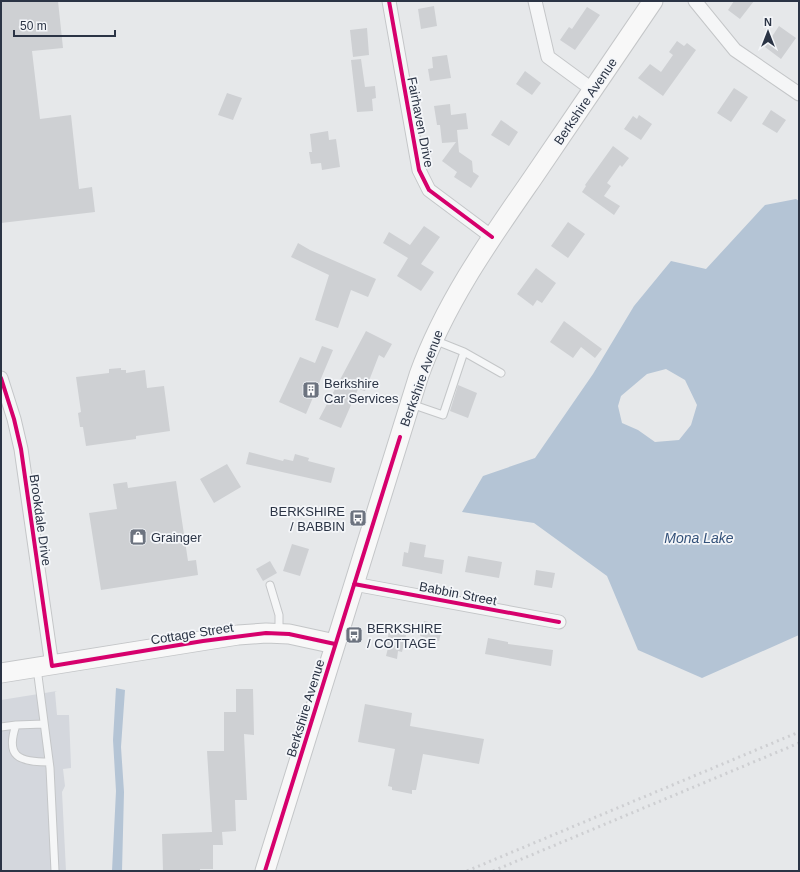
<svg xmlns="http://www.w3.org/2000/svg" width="800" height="872" font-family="Arial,sans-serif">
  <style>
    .built { fill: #d4d7dd }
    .water { fill: #b4c4d5; fill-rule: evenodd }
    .building { fill: #ced0d3 }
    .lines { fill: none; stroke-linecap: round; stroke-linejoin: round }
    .lane-casing { stroke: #c4c6c8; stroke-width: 9 }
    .street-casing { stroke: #c4c6c8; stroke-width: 15 }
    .secondary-casing { stroke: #c4c6c8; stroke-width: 21 }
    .lane { stroke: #f5f6f7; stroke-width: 7 }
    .street { stroke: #f5f6f7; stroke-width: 13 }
    .secondary { stroke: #f8f8f8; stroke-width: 19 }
    .rail { stroke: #cecfd2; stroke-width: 3; stroke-dasharray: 2 4; stroke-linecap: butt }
    .cycleway-casing { stroke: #f4f6f9; stroke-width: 6 }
    .cycleway { stroke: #d6006c; stroke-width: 4 }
    .labels { text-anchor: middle; stroke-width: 3.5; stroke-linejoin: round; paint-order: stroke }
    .street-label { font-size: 13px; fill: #2b3445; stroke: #f4f6f9 }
    .poi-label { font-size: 13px; fill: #2b3445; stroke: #f4f6f9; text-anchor: start }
    .water-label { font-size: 14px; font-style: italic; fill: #34527a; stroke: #f4f6f9 }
  </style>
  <rect width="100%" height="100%" fill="#e6e8ea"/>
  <path class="built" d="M57 691 55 692 57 715H69L71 766V768L63 769 65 786 62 792 66 871H1V700Z"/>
  <path class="water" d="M796 199 799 201V635L702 678 638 650 607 576 534 523 462 512 483 476 535 458 593 374 634 306 671 261 706 269 765 205ZM666 369 685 380 697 405 691 425 679 440 655 442 638 430 622 423 618 406 621 396 647 374Z
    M116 688 125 690 121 747 124 792 122 871H112L116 791 113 740Z"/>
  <path class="building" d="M1 1H58L63 48 32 51 40 119 71 115 79 189 92 187 95 212 1 223Z
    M734 1H754L740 19 728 10Z
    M434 6 437 26 421 29 418 9Z
    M587 7 600 15 575 50 560 40 569 27 572 29Z
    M779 26 796 38 781 59 765 47Z
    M367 28 369 55 353 57 350 30Z
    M677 41 684 46 687 43 696 50 663 96 638 78 650 64 661 72 673 55 669 52Z
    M447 55 451 78 430 81 428 69 433 68 432 57Z
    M361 59 365 87 375 86 376 98 372 99 373 111 357 112 351 60Z
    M525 71 541 83 532 95 516 84Z
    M734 88 748 97 731 122 717 113Z
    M227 93 242 98 233 120 218 115Z
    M450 104 451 115 466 113 468 129 457 130 459 152 472 161 473 172 479 176 471 188 454 177 457 172 442 161 456 142 442 143 440 125H437L434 106Z
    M771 110 786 120 777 133 762 124Z
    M639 115 652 124 641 140 624 129 633 116 637 119Z
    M501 120 518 132 509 146 491 135Z
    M328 131 329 140 336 139 340 167 322 170 321 163 311 164 309 152H312L310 134Z
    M613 146 629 158 622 167 620 165 607 183 611 186 604 196 620 206 614 215 582 192 586 186 585 185Z
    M568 222 585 234 568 258 551 246Z
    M424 226 440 237 421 264 434 272 421 291 397 276 408 258 383 243 389 232 410 245Z
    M298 243 310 250 376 279 368 297 351 290 338 328 315 320 329 275 291 257Z
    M536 268 556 283 542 303 537 300 533 306 517 294Z
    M564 321 602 349 595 358 581 347 573 358 550 342Z
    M366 331 392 344 384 358 379 355 365 391 358 389 341 428 319 419Z
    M322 346 333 350 306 414 279 402 300 357 315 363Z
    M121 368V370H126V373L145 370 147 388 164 386 170 431 136 436V439L86 446 83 427H80L78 413 81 412 76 377 109 373V369Z
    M458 385 477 393 468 418 450 411Z
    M249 452 283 461 284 459 293 461 295 454 309 458 308 461 335 468 331 483 246 464Z
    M227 464 241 487 214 503 200 479Z
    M176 481 188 561 196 560 198 575 101 590 89 513 117 509 113 484 127 482 128 488Z
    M410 542 426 545 424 557 444 560 442 574 402 566 404 552 408 553Z
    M292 544 309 549 300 576 283 571Z
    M468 556 502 562 499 578 465 572Z
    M270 561 277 573 263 581 256 569Z
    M536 570 555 573 552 588 534 585Z
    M424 621 443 625 439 641 420 636Z
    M389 631 406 635 402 652 398 651 397 659 386 656 388 648H386Z
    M488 638 508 642V644L553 650 551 666 485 654Z
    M236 689H253L254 735 244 734 247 800H235L236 831 222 832 223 845H213V869H200V871H163L162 834 212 832 207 751H224V712H236Z
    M365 704 412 713 410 726 484 739 479 764 423 754 416 790H412V794L392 790V787L388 786 395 749 358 742Z"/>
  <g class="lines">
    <g class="lane-casing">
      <path id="lane" d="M464 352 501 373
        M411 404 443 415 464 352 434 340
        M270 585 279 615V633
        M37 668 50 768 55 871
        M44 724 16 725C5 757 19 762 49 762
        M1 727 16 725"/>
    </g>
    <g class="street-casing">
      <path id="street" d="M389 1 419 170 429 190 492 237
        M535 1 548 57 593 90
        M695 1 735 50 799 94
        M1 378 14 419 21 449 52 666
        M354 584 559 622"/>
    </g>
    <g class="secondary-casing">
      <path id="secondary" d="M1 673 238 635 266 633 289 634 335 644
        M265 871 419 375C445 303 489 241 532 179 572 120 613 60 653 1"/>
    </g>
    <use href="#lane" class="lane"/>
    <use href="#street" class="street"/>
    <use href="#secondary" class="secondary"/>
    <path class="rail" d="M467 871 799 732
      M493 871 799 743"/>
    <g class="cycleway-casing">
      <path id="cycleway" d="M389 1 419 170 429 190 492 237
        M1 378 14 419 21 449 52 666 203 641 266 633 289 634 335 644
        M354 584 559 622
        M265 871 400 437"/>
    </g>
    <use href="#cycleway" class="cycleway"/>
  </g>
  <defs>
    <g id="building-square" transform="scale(0.9)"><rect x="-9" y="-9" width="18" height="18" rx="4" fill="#6c737f" stroke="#f4f6f9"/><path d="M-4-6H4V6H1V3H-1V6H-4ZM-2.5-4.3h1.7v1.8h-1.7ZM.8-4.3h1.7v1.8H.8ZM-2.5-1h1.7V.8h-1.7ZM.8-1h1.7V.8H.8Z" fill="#fff"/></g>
    <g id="bus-square" transform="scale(0.9)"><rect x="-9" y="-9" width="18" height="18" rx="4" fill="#6c737f" stroke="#f4f6f9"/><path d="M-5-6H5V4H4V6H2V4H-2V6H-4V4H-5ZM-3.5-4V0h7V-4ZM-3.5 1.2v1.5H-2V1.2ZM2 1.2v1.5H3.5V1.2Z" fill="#fff"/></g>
    <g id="shop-square" transform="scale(0.9)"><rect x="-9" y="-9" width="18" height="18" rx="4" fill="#6c737f" stroke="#f4f6f9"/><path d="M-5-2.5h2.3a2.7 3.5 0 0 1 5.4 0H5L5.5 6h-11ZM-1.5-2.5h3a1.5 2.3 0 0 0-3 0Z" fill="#fff"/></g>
  </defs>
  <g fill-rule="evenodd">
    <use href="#building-square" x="311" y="390"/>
    <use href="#bus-square" x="358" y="518"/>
    <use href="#shop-square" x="138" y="537"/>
    <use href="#bus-square" x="354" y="635"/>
  </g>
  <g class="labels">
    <g class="street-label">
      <text transform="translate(585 101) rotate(-56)" y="5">Berkshire Avenue</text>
      <text transform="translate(421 122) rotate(79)" y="5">Fairhaven Drive</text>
      <text transform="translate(421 378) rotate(-70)" y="5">Berkshire Avenue</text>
      <text transform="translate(41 520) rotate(82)" y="5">Brookdale Drive</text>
      <text transform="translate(458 593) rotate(11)" y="5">Babbin Street</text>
      <text transform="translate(192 633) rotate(-9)" y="5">Cottage Street</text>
      <text transform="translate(305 708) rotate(-73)" y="5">Berkshire Avenue</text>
    </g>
    <g class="poi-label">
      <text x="324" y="388">Berkshire<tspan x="324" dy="15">Car Services</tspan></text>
      <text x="345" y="516" text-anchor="end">BERKSHIRE<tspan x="345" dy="15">/ BABBIN</tspan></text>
      <text x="151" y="542">Grainger</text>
      <text x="367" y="633">BERKSHIRE<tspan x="367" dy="15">/ COTTAGE</tspan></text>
    </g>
    <g class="water-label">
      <text x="699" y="543">Mona Lake</text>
    </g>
  </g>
  <rect width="800" height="872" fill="none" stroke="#2b3445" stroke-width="4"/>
  <g transform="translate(768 32)" stroke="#f4f6f9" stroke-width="3" paint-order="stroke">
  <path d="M0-3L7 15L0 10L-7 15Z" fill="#2b3445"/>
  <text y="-6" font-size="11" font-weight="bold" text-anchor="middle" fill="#2b3445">N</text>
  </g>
  <path d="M14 30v6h101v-6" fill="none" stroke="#2b3445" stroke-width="2"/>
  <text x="20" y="30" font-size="12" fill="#2b3445" stroke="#f4f6f9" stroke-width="3" paint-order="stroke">50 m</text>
</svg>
